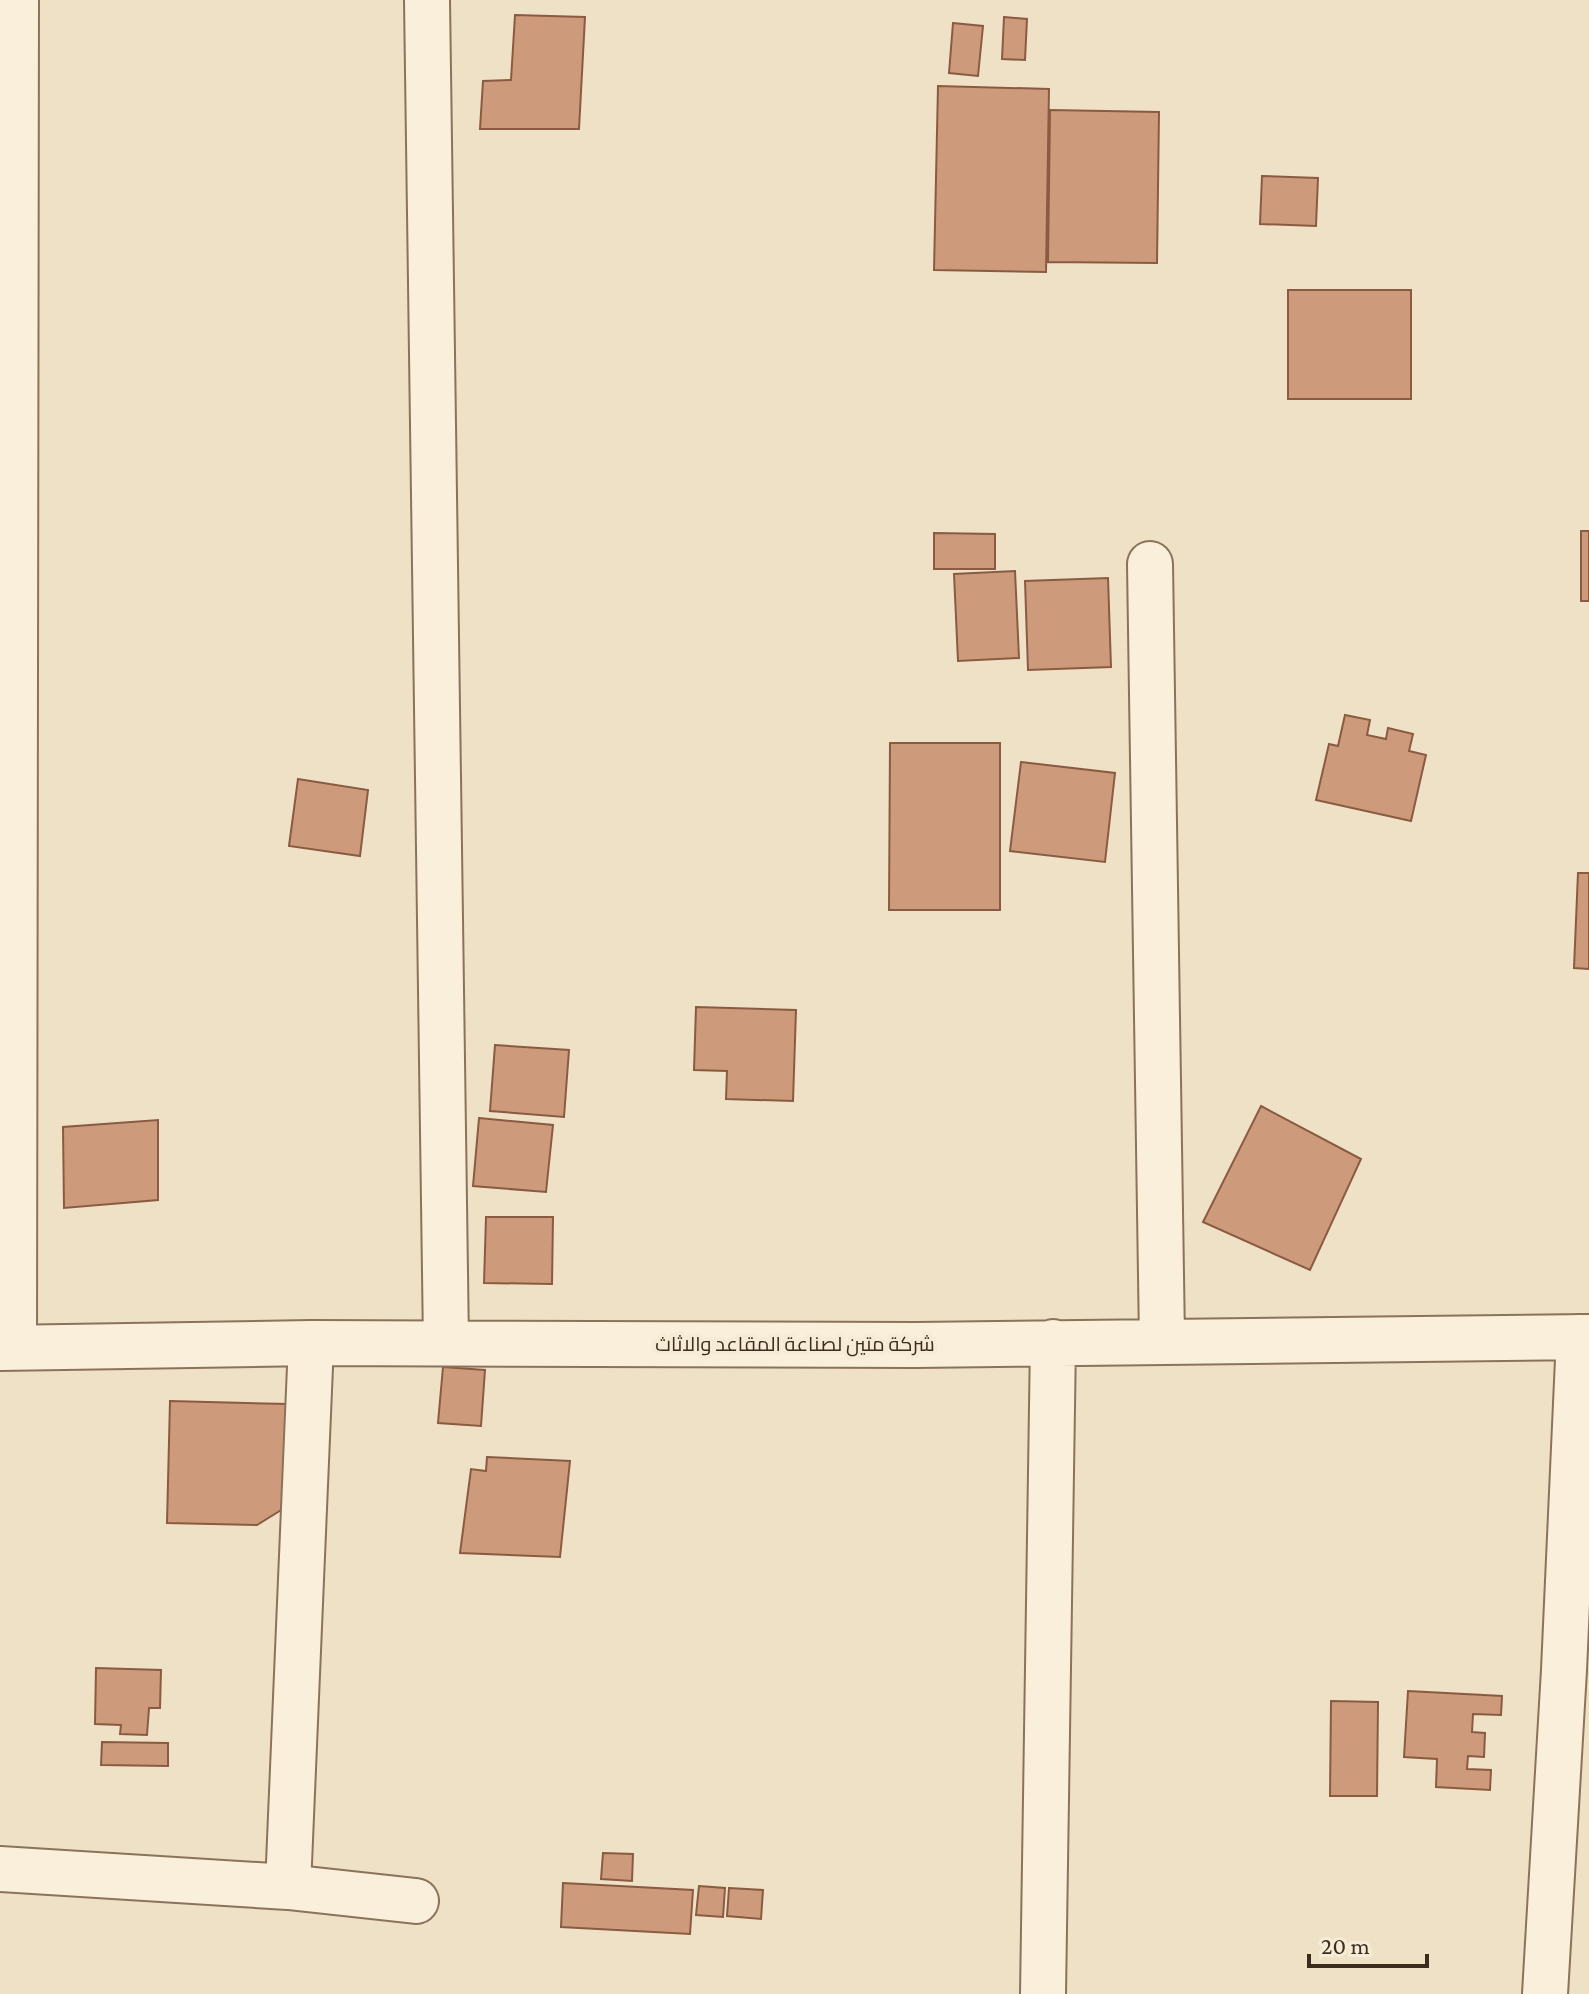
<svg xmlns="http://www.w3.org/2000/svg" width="1589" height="1994" font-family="'Crimson Pro',Cairo,serif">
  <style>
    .building { fill: #cd9b7c; stroke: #8a5b41; stroke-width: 2 }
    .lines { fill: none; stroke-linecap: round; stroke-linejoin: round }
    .minor-casing { stroke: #8b735b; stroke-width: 48 }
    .minor { stroke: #f9efda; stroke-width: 44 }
    .labels { text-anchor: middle; stroke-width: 8; stroke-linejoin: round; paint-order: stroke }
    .street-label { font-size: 20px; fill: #3b2c1f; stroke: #f6ecd6 }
  </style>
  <rect width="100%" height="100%" fill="#efe1c6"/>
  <path class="building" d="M515 15 585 17 579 129H480L483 81 511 80Z
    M1004 17 1027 19 1025 60 1002 59Z
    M953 23 983 26 978 76 949 73Z
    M938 86 1049 89 1046 272 934 270Z
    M1050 110 1159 112 1157 263 1048 262Z
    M1262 176 1318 178 1316 226 1260 224Z
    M1288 290H1411V399H1288Z
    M1581 531H1589V601H1581Z
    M934 533 995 534V569H934Z
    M1015 571 1019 658 958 661 954 574Z
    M1108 578 1111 667 1028 670 1025 581Z
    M1345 715 1370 720 1367 735 1386 739 1388 728 1413 734 1409 751 1426 755 1411 821 1316 800 1329 744 1338 746Z
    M890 743H1000V910H889Z
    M1021 762 1115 773 1105 862 1010 851Z
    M298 779 368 790 360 856 289 846Z
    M1578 873H1589V969L1574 968Z
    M696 1007 796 1010 793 1101 726 1099 727 1071 694 1070Z
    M495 1045 569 1050 564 1117 490 1111Z
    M1261 1106 1361 1159 1310 1270 1203 1222Z
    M479 1118 553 1125 546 1192 473 1186Z
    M158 1120V1200L64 1208 63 1127Z
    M486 1217H553L552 1284 484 1283Z
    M443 1367 485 1370 481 1426 438 1423Z
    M170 1401 288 1404 286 1507 257 1525 167 1523Z
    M487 1457 570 1461 560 1557 460 1553 471 1469 486 1471Z
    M96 1668 161 1670 160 1708H149L147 1735 120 1734 121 1725 95 1724Z
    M1408 1691 1502 1696 1501 1715 1473 1714 1472 1732 1485 1733 1484 1757 1468 1756 1467 1769 1491 1770 1490 1790 1436 1787 1437 1759 1404 1757Z
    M1331 1701 1378 1702 1377 1796H1330Z
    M102 1742 168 1743V1766L101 1765Z
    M603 1853 633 1854 632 1881 601 1879Z
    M563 1883 693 1890 690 1934 561 1927Z
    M699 1886 725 1888 723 1917 696 1915Z
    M729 1888 763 1890 761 1919 727 1916Z"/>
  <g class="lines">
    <g class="minor-casing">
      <path id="minor" d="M427 0 446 1343
        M1150 564 1162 1340
        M0 1348 311 1343 916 1345 1589 1337
        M14 1348 16 0
        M0 1869 288 1887 416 1901
        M288 1887 311 1343
        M1043 1994 1053 1342
        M1545 1994 1564 1670 1579 1337"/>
    </g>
    <use href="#minor" class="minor"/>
  </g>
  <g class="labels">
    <g class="street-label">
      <text x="795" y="1351">شركة متين لصناعة المقاعد والاثاث</text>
    </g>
  </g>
  <path d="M1309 1954v12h118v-12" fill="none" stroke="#3b2c1f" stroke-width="4"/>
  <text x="1321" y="1954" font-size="24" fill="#3b2c1f" stroke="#f6ecd6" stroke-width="6" paint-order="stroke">20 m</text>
</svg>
